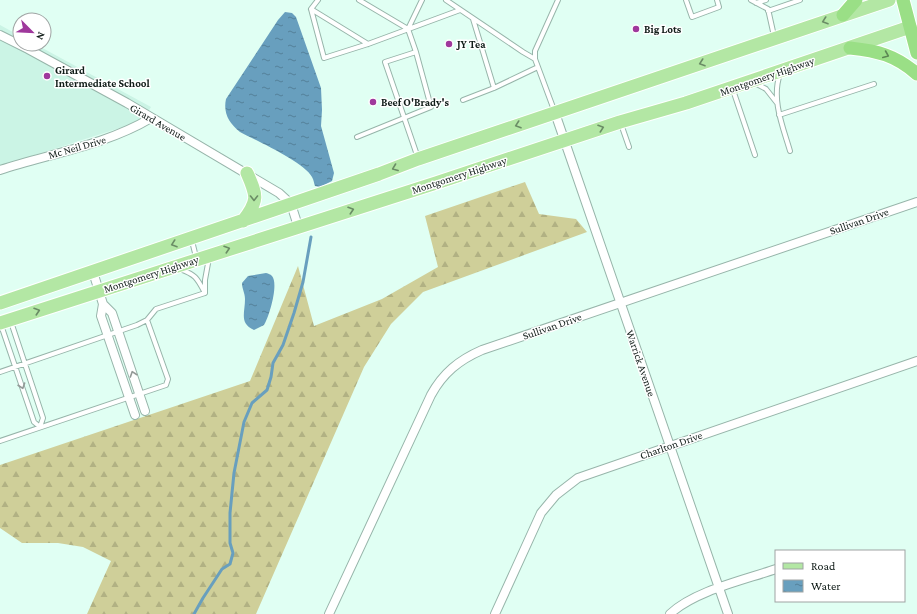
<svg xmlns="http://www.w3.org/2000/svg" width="917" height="614" font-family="'Crimson Pro',serif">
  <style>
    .built { fill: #cbf4e5 }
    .forest { fill: url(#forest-firs) }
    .water { fill: url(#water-ripples) }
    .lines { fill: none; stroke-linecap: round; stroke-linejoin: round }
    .stream { stroke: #689fbe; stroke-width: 3 }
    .service-casing { stroke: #97b5aa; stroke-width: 6 }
    .minor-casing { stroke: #97b5aa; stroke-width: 10 }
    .primary-casing { stroke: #fff; stroke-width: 15 }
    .trunk-casing { stroke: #fff; stroke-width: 15 }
    .service { stroke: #fff; stroke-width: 4 }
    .minor { stroke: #fff; stroke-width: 8 }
    .primary { stroke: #b3e7a4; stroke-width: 13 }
    .trunk { stroke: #9adf86; stroke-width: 13 }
    .oneway { stroke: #6a8c65 }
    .oneway2 { stroke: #5c8754 }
    .oneway3 { stroke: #939997 }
    .poi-dot { fill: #9f389c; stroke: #fff; stroke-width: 1.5 }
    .labels { text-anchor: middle; stroke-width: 3; stroke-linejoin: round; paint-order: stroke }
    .poi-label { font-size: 11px; font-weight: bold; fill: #101c18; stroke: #fff; text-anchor: start }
    .street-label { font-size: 11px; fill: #101c18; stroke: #fff }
  </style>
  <defs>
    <pattern id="forest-firs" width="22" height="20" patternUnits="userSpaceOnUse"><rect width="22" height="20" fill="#cfcf99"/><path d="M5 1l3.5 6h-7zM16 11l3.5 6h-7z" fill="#b1b183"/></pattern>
    <pattern id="water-ripples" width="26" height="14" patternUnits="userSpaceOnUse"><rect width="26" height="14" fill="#689fbe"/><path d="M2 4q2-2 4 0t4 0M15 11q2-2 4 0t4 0" fill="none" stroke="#548199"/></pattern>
  </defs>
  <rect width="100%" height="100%" fill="#e0fff3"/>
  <path class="built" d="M0 25 20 36V44H35L151 107 142 121 0 166Z"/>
  <path class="forest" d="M525 182 539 214 576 219 587 232 423 292 391 324 364 367 256 614H87L111 561 83 547 58 543H22L0 528V465L250 381 298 266 314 326 382 299 438 267 425 216Z"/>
  <path class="water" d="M285 12 292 13 296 17 321 88 322 110 321 126 334 173 332 181 320 187 315 186C314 184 314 180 312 177 304 162 257 141 240 132 229 123 223 113 226 99L278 20Z
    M266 273C269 274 270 274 272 276 279 284 269 317 264 325L254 330C239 323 245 313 245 299 245 293 242 289 242 283L248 276Z"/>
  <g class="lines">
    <path class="stream" d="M194 614 203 598 222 569 230 564 233 553 230 543V513L234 473 244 422 252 403 267 390 271 377 273 363 283 345 294 313 303 282 311 237"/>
    <g class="service-casing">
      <path id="service" d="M359 0 408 29
        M446 0 523 52 535 59 554 110
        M686 0 692 17 719 7 717 0
        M751 0 768 9 774 36
        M756 3 766 0
        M311 9 318 0
        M768 11 800 0
        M473 19 494 88
        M368 44 311 9 324 58 368 44 460 10
        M416 52 385 62 418 158
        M535 59V51L558 0
        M780 74C771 99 783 127 790 151
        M755 83 766 89 777 103
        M733 90 755 155
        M463 100 494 88 538 67
        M779 115 874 84
        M621 124 629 147
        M357 137 431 107 416 52 408 29 422 0
        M192 241 196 257
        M180 269C196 275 197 278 205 293V280L209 258
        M1 325 34 422 40 427 43 418 11 322
        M0 372 137 325 147 320 156 309 205 293
        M0 441 166 385 168 379 147 320"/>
    </g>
    <g class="minor-casing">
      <path id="minor" d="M0 35 28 49 127 103 279 193 291 204 298 226
        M555 113 728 614
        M0 170C49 154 106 145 151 118
        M93 272 103 304
        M135 415 101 316 103 304 112 313 145 411
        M329 614 431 395C443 373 459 360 482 350L917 202
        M495 614 541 513 556 495 578 478 917 361
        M670 614C694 591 744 580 776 569"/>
    </g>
    <g class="primary-casing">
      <path id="primary" d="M243 221C259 200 257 196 247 173
        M0 303 379 174 418 159 889 0
        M0 323 436 183 620 122 686 103 910 27"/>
    </g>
    <g class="trunk-casing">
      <path id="trunk" d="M903 0 917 53
        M843 15 856 0
        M850 48C878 51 895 55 917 74"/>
    </g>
    <use href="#service" class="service"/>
    <use href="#minor" class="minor"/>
    <use href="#primary" class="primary"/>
    <use href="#trunk" class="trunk"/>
  </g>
  <defs><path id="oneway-chevron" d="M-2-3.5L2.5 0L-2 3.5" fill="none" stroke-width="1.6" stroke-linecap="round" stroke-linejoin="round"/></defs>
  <g class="oneway">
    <use href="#oneway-chevron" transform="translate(825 21) rotate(161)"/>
    <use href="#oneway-chevron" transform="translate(702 63) rotate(161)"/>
    <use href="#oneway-chevron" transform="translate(518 125) rotate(161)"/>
    <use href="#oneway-chevron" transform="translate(601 128) rotate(-19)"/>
    <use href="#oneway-chevron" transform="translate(395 168) rotate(159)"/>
    <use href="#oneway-chevron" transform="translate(254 198) rotate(90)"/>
    <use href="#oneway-chevron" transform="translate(351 210) rotate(-18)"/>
    <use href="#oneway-chevron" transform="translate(174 244) rotate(161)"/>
    <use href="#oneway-chevron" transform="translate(227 249) rotate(-18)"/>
    <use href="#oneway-chevron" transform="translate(37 311) rotate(-18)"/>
  </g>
  <use class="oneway2" href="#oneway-chevron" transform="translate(886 55) rotate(23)"/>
  <g class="oneway3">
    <use href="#oneway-chevron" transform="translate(133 374) rotate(-109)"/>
    <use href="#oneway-chevron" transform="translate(22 386) rotate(71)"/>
  </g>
  <g class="poi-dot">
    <circle cx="636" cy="29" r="4"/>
    <circle cx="449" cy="44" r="4"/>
    <circle cx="47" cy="76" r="4"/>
    <circle cx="373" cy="102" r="4"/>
  </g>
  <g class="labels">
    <g class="poi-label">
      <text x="644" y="33">Big Lots</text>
      <text x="457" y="48">JY Tea</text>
      <text x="55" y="74">Girard<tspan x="55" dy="13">Intermediate School</tspan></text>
      <text x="381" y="106">Beef O'Brady's</text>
    </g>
    <g class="street-label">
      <text transform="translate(767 76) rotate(-19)" y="4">Montgomery Highway</text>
      <text transform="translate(158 122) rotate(30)" y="4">Girard Avenue</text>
      <text transform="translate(77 147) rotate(-16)" y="4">Mc Neil Drive</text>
      <text transform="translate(459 175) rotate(-18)" y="4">Montgomery Highway</text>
      <text transform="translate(859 221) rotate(-19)" y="4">Sullivan Drive</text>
      <text transform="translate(151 274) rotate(-18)" y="4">Montgomery Highway</text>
      <text transform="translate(552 326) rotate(-19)" y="4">Sullivan Drive</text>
      <text transform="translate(641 363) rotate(71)" y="4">Warrick Avenue</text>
      <text transform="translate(671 445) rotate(-19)" y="4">Charlton Drive</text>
    </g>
  </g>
  <rect x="775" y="550" width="130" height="52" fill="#ffffff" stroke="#9fa4a3"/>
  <rect x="783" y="563" width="20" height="6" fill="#b3e7a4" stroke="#9fa4a3"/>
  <text x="811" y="570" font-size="12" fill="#101c18">Road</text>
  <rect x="783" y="580" width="20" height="12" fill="url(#water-ripples)" stroke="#9fa4a3"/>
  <text x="811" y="590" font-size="12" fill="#101c18">Water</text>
  <g transform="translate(32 32) rotate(114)"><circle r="19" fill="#ffffff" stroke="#9fa4a3"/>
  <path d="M0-3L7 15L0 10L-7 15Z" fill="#9f389c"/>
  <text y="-6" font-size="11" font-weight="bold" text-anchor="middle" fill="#101c18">N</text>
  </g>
</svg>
